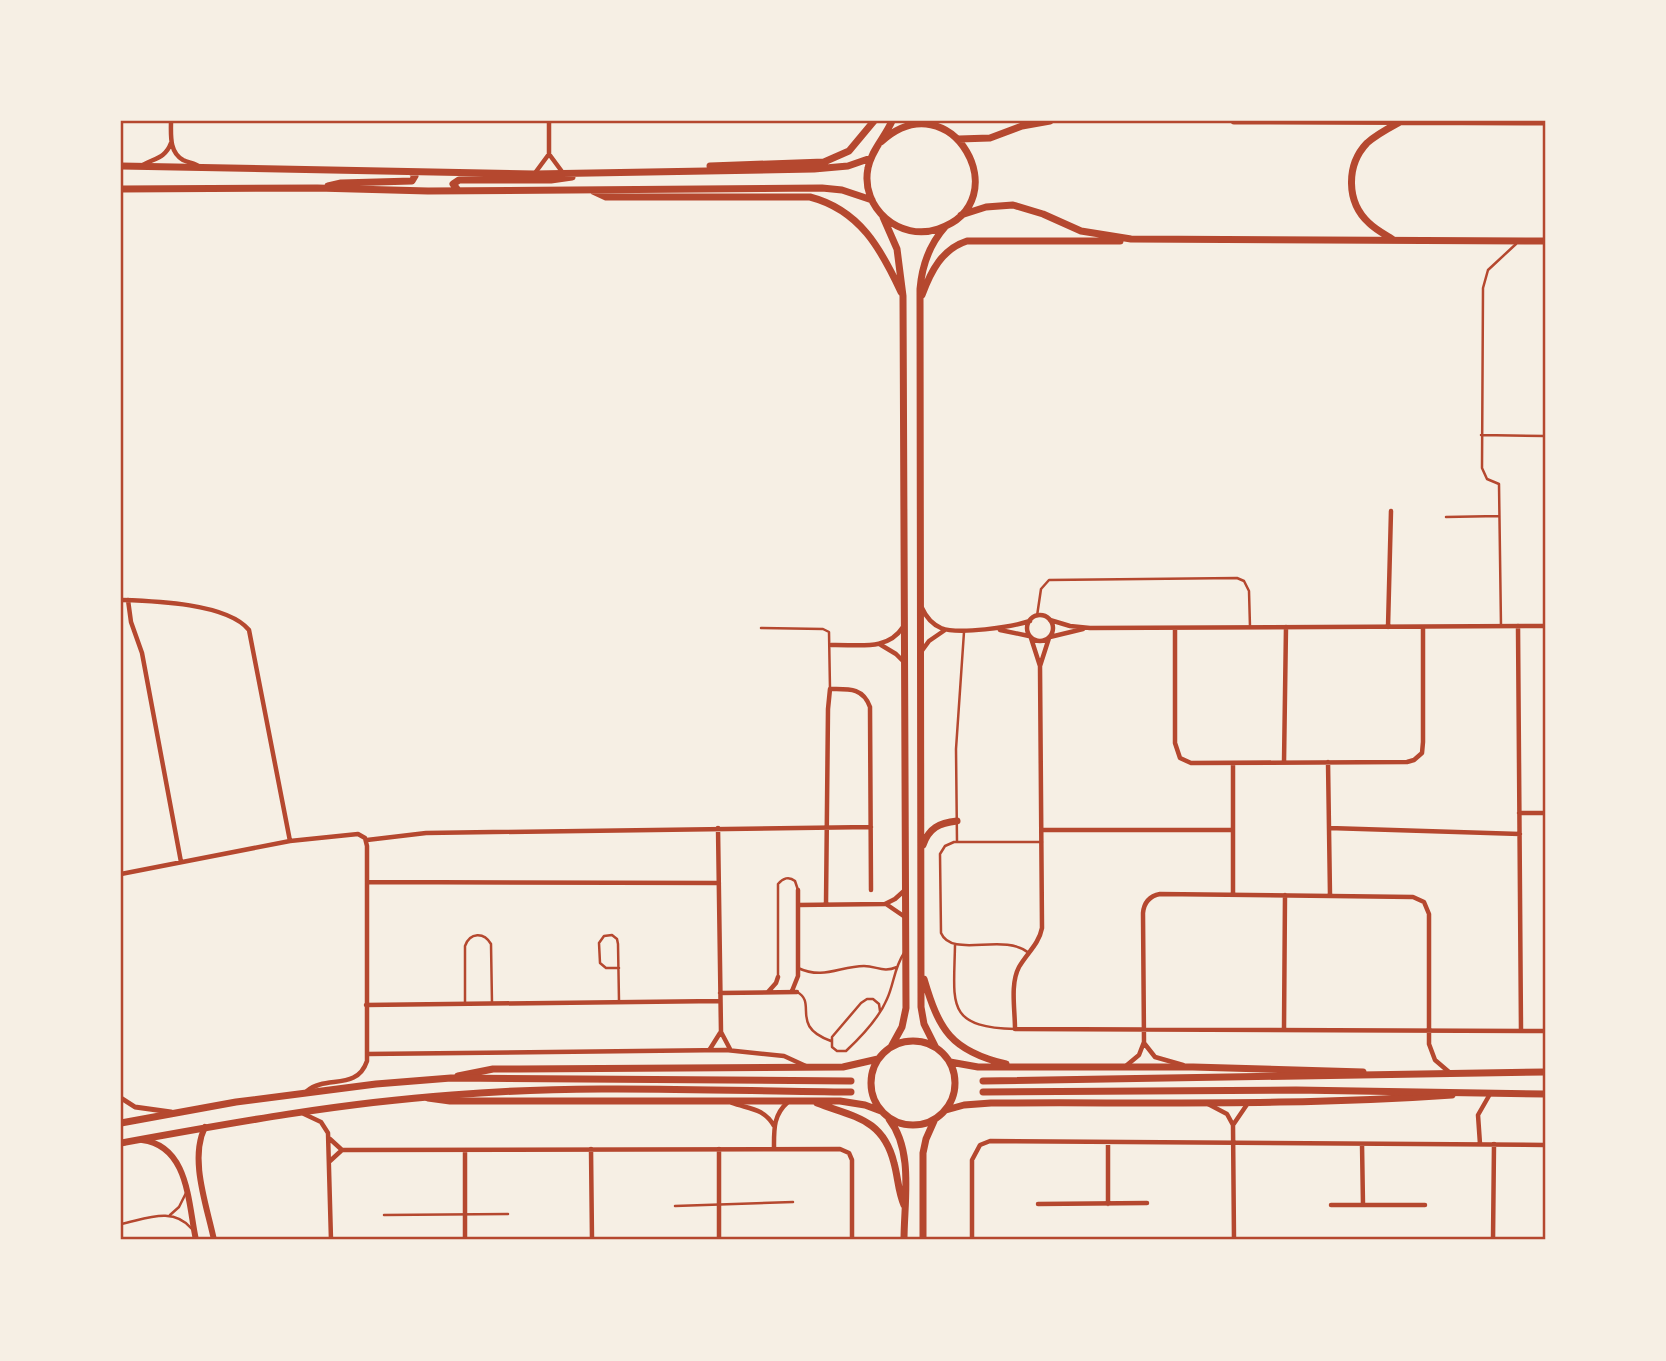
<svg xmlns="http://www.w3.org/2000/svg" width="1666" height="1361" font-family="'Libre Baskerville',serif">
  <style>
    .lines { fill: none; stroke-linecap: round; stroke-linejoin: round }
    .service { stroke: #b5482f; stroke-width: 2.5 }
    .minor { stroke: #b5482f; stroke-width: 4.5 }
    .tertiary { stroke: #b5482f; stroke-width: 5 }
    .secondary { stroke: #b5482f; stroke-width: 6 }
    .primary { stroke: #b5482f; stroke-width: 7 }
    .trunk { stroke: #b5482f; stroke-width: 7 }
    .neatline { fill: none; stroke: #b5482f; stroke-width: 2.5 }
  </style>
  <rect width="100%" height="100%" fill="#f6efe4"/>
  <g class="lines">
    <path class="service" d="M1481 435 1545 436
      M1446 517 1499 516
      M1037 616 1041 589 1049 580 1237 578 1244 581 1249 591 1250 627
      M1501 626 1499 484 1487 479 1482 468 1483 288 1488 270 1516 244
      M761 628 823 629 829 632 830 689
      M957 842 956 749 964 632
      M955 945C954 1004 945 1027 1015 1029
      M1029 953C1004 932 952 959 941 933L940 854 945 846 954 842H1042
      M619 968H606L600 963 599 943 604 936 612 935 617 939 618 944 619 1001
      M798 968C824 980 840 966 864 966 877 966 883 973 897 967
      M778 977V884C783 878 789 876 795 881L798 890
      M797 992C818 1003 789 1026 831 1041
      M465 1004V946C470 932 484 932 491 944L492 1003
      M880 1011 879 1004 873 999H867L861 1003 832 1037V1047L837 1051H846C861 1037 879 1018 887 999 894 984 894 968 904 953
      M675 1206 793 1202
      M170 1215 179 1207 186 1193
      M384 1215 508 1214
      M121 1224C146 1219 173 1206 192 1229"/>
    <path class="minor" d="M171 121C171 135 169 152 183 160 189 163 195 163 200 167
      M549 121V154L563 173
      M141 166C154 158 165 159 171 143
      M535 173 549 154
      M121 600C153 601 227 603 249 630L290 841
      M128 600 131 622 142 653 181 862
      M922 608C926 617 932 624 941 628 958 635 1012 627 1030 621
      M1027 628a13 13 0 1 1 26 0a13 13 0 1 1-26 0Z
      M1050 620 1070 626 1090 628 1545 626
      M1518 626 1521 1030
      M1388 627 1391 511
      M1175 628V743L1180 758 1191 763 1407 762 1414 760 1422 753 1423 742V627
      M1000 630 1029 636
      M1050 637 1083 629
      M1031 638 1040 666
      M1049 638 1040 666 1042 928C1039 944 1027 953 1019 967 1010 984 1015 1009 1015 1029L1545 1031
      M831 645C857 644 887 652 903 627
      M881 645 896 654 905 663
      M921 652 929 641 945 630
      M1284 762 1286 627
      M1328 762 1330 895
      M1233 763V894
      M1519 813H1545
      M718 828 721 1032 730 1049
      M1329 828 1520 834
      M1042 830H1233
      M367 840 426 833 871 827
      M121 874 290 841 358 834 365 838 367 846V1061C357 1091 326 1075 307 1091
      M367 882 719 883
      M826 904 828 709 830 689C848 689 863 687 870 707L871 890
      M886 904 905 917
      M798 905 885 904 895 899 905 890
      M792 991 798 976V890
      M768 992 776 983 778 977
      M720 993 797 992
      M366 1005 720 1001
      M1284 1029 1285 895
      M1144 1043 1155 1057 1183 1065
      M710 1049 720 1033
      M367 1054 726 1050 784 1056 808 1067
      M1127 1065 1139 1055 1144 1042 1143 913C1144 902 1150 896 1160 894L1413 897 1424 902 1429 914V1044L1435 1060 1449 1072
      M732 1103C749 1109 764 1108 774 1126
      M1208 1104 1227 1114 1233 1125 1234 1240
      M304 1114 321 1122 328 1133 331 1240
      M1233 1125 1248 1103
      M330 1139 342 1150
      M1108 1142V1204
      M1362 1144 1363 1205
      M1480 1144 1478 1115 1490 1094
      M774 1148C774 1130 773 1115 788 1102
      M591 1149 592 1240
      M719 1149V1240
      M465 1150V1240
      M330 1161 342 1150 840 1149 849 1153 852 1160V1240
      M1038 1204 1147 1203
      M1331 1205H1425
      M972 1240V1160L980 1145 990 1141 1545 1145
      M1493 1240 1494 1144"/>
    <path class="tertiary" d="M121 1098 135 1107 171 1112"/>
    <path class="secondary" d="M205 1127C189 1159 207 1206 214 1240
      M142 1140C189 1146 188 1203 196 1240"/>
    <path class="primary" d="M1234 121 1545 122
      M959 139 990 138 1022 126 1050 121
      M881 142C951 78 1020 202 938 229 900 242 860 208 868 168 871 151 885 137 892 121
      M121 166 534 174 814 169 848 166 871 158
      M710 166 824 162 849 151 874 121
      M328 186 341 183 412 181 415 176 412 173
      M121 189 317 188 428 191 822 188 842 190 872 200
      M457 189 453 184 459 180H551L572 177
      M593 191 606 197H810C860 210 881 249 901 292
      M961 215 986 207 1013 205 1043 214 1081 231 1131 239 1545 241
      M883 217 897 249 903 296 906 1008 902 1027 891 1047
      M1392 239C1384 234 1375 229 1369 223 1346 202 1346 165 1367 143 1377 134 1389 128 1400 122
      M922 295C931 271 942 249 967 241H1120
      M923 845C929 828 939 823 957 821
      M924 979C939 1030 951 1051 1006 1064
      M871 1083a42 42 0 1 1 84 0a42 42 0 1 1-84 0Z
      M935 1046 924 1024 921 1007 920 289C922 265 929 245 945 227
      M950 1062 978 1067H1193L1363 1072
      M458 1076 493 1069H519L843 1067 878 1059
      M428 1098 450 1101H840L865 1105 881 1111
      M817 1103C853 1117 883 1118 894 1163 898 1177 898 1191 904 1205
      M946 1110 964 1105 991 1103C1144 1102 1299 1106 1452 1095
      M889 1119C914 1151 904 1201 904 1240
      M923 1240V1153L926 1139 934 1121"/>
    <path class="trunk" d="M983 1081 1545 1072
      M983 1092 1296 1090 1545 1094
      M121 1123 236 1102 376 1084 451 1078 851 1081
      M121 1143C231 1123 340 1103 452 1095 584 1084 718 1091 851 1092"/>
  </g>
  <rect width="1666" height="1361" fill="none" stroke="#f6efe4" stroke-width="245"/>
  <rect x="122" y="122" width="1422" height="1116" class="neatline"/>
</svg>
